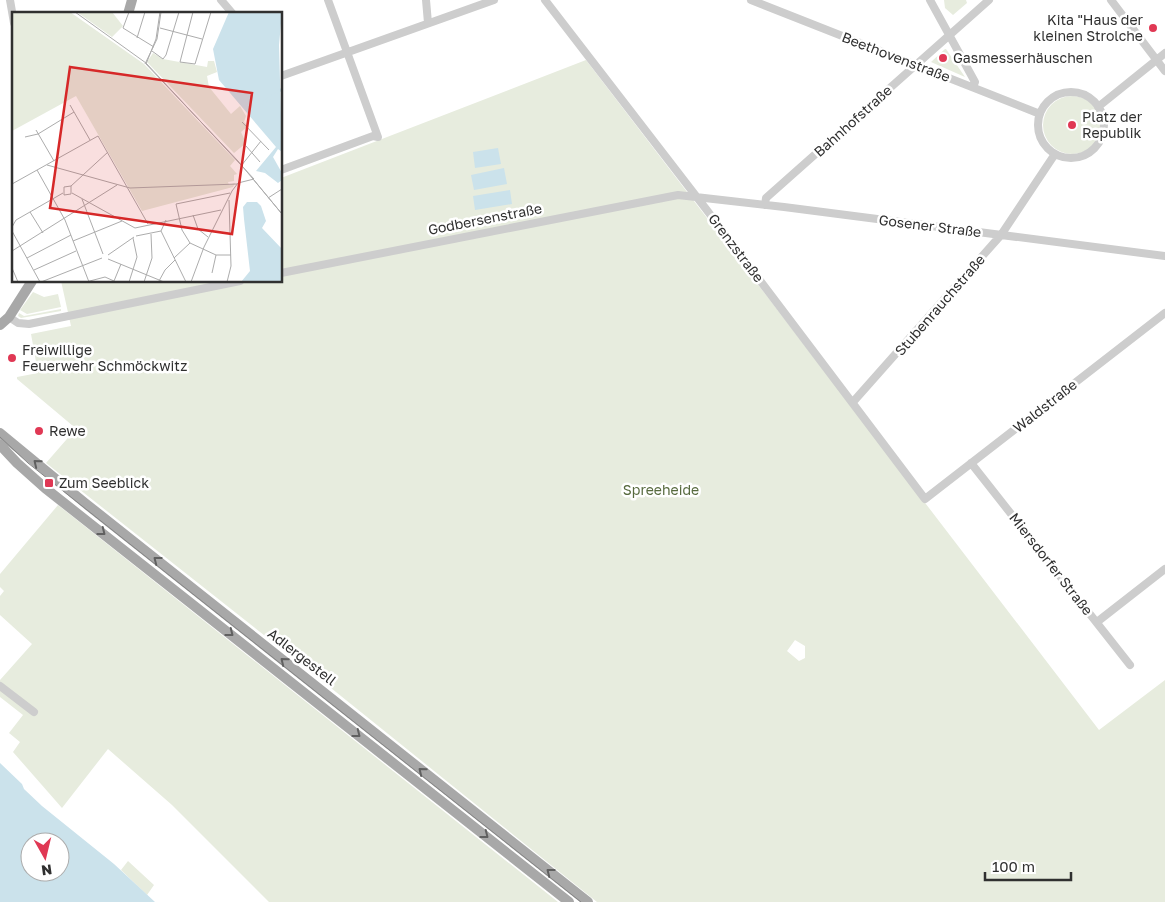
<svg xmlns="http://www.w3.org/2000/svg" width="1165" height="902" font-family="'Golos Text',sans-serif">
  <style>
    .green { fill: #e7ecde; fill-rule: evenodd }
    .water { fill: #cbe2eb; fill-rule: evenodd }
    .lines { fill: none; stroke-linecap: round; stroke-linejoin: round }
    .minor { stroke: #cdcdcd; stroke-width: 8 }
    .major { stroke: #a8a8a8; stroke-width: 10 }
    .tram { stroke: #858585; stroke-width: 1 }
    .oneway { stroke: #606060 }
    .poi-dot { fill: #e03854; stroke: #fff; stroke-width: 2 }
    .labels { text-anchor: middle; stroke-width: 5; stroke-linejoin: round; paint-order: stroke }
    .poi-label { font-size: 14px; fill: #303030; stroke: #fff; text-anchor: start }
    .street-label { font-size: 14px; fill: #303030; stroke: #fff }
    .park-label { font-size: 14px; fill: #576a3e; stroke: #fff }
    .inset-river { fill: none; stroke: #cbe2eb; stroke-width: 2.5 }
    .inset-road { fill: none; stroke: #acacac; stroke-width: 1 }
    .view { fill: #d62828; fill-opacity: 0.15; stroke: #d62828; stroke-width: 2.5 }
    .inset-edge { fill: none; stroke: #303030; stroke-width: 2.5 }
  </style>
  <rect width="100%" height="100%" fill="#fff"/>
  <path class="green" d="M944 0H966L967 3 953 15 945 8Z
    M945 49H946L965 77 931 62Z
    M586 60 1099 730 1165 680V902H597L326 684 46 463 73 432 70 430 73 426 17 379V377L38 373 31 334 71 326 61 281H281V178ZM795 640 805 646V658L799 661 787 651Z
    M1043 125a29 29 0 1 1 58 0a29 29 0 1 1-58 0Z
    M33 292 44 297 58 294 61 307 27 314 20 310Z
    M61 309V311L21 318 18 316 19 313 24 316Z
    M58 505 558 902H269L172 805 108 749 62 808 13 752 20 742 9 733 23 715 0 697V680L32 644 0 615V596L4 591 0 587V574Z
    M128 861 154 885 147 895 121 870Z"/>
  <path class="water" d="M498 148 501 164 475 168 473 152Z
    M504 168 507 184 474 190 471 175Z
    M510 190 512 204 475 210 473 196Z
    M0 763 22 784 24 789 42 806 114 864 155 902H0ZM30 842H60V872H30Z"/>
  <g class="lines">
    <path class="minor" d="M10 0 14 23
      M221 0 233 14
      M426 0 428 23
      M545 0 706 209 925 499 1165 313
      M751 0 1040 114
      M930 0 975 82 973 87
      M1111 0 1165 71
      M281 76 494 0
      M1038 125a33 33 0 1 1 66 0a33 33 0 1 1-66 0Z
      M1098 107 1165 53
      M281 170 373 136 378 137 328 0
      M765 205 766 198 989 0
      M281 273 678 195 784 207 1165 256
      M9 317 18 323 29 324 240 281
      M853 402 1001 235 1055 154
      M971 463 1130 665
      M1097 622 1165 569
      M0 686 34 712"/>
    <path class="major" d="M128 14 132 0
      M0 325 9 317 32 281
      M0 433 85 503 588 902
      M0 445 17 463 45 488 569 902"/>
    <path class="tram" d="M0 437 28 463 116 533 581 902"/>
  </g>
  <defs><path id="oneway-chevron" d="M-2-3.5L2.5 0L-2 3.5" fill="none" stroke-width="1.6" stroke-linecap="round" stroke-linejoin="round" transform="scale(1.25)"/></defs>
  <g class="oneway">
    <use href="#oneway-chevron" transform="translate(37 463) rotate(-141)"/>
    <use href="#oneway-chevron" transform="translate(102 532) rotate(38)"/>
    <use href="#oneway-chevron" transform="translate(157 560) rotate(-142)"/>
    <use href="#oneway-chevron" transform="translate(230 633) rotate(38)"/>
    <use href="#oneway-chevron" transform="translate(284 661) rotate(-141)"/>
    <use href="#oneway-chevron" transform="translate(357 734) rotate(38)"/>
    <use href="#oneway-chevron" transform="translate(422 771) rotate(-141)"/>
    <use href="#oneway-chevron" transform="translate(485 835) rotate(38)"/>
    <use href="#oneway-chevron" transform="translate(550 872) rotate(-142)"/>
  </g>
  <g class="poi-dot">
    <circle cx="1153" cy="28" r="5"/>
    <circle cx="943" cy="58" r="5"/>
    <circle cx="1072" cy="125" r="5"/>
    <circle cx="12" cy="358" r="5"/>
    <circle cx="39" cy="431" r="5"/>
    <rect x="44" y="478" width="10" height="10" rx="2.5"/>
  </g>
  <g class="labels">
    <g class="poi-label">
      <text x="1143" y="25" text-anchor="end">Kita "Haus der<tspan x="1143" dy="16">kleinen Strolche</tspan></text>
      <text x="953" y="63">Gasmesserhäuschen</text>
      <text x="1082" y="122">Platz der<tspan x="1082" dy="16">Republik</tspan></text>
      <text x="22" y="355">Freiwillige<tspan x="22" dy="16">Feuerwehr Schmöckwitz</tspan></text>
      <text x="49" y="436">Rewe</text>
      <text x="59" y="488">Zum Seeblick</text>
    </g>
    <g class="street-label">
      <text transform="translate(896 57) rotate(21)" y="5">Beethovenstraße</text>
      <text transform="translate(853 121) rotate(-42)" y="5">Bahnhofstraße</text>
      <text transform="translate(485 219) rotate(-11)" y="5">Godbersenstraße</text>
      <text transform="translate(930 226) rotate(7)" y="5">Gosener Straße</text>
      <text transform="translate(736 248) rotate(53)" y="5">Grenzstraße</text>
      <text transform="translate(940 305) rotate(-49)" y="5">Stubenrauchstraße</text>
      <text transform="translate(1045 406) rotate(-38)" y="5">Waldstraße</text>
      <text transform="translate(1051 564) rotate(52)" y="5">Miersdorfer Straße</text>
      <text transform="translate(302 657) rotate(38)" y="5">Adlergestell</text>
    </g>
    <g class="park-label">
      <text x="661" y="495">Spreeheide</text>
    </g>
  </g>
  <g transform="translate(12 12)">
    <rect width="270" height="270" fill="#fff"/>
    <path d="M0 0H58L132 52 223 148 218 154 225 162 222 163V169L216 170 217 173 223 171 221 175 130 199 64 84 0 119ZM65 0H100L111 14 100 25ZM141 41 151 47 195 55 196 49H202L205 60 195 64 197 75 219 102 228 94 234 104 232 110 236 114 229 120 234 131 222 141 135 50Z" fill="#e7ecde"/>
    <path d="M217 0H270L267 33 270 140 266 137 261 145 270 161V168L266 171 253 161 244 159 264 135 207 68 201 37ZM235 190H245L249 194 254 209 250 216 270 237V270H229L238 259 232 207 231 195Z" fill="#cbe2eb"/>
    <path class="inset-river" d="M240 99 270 77"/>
    <path class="inset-road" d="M63 0 134 51 242 167 226 171 220 179 192 235 179 270M117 0 111 16 142 35M148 0 144 27 134 52 226 149 270 202M181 0 168 50 183 52 199 0M148 16 190 27M125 26 133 0M140 39 151 47 154 43 167 0M133 52 145 27 149 0M58 93 78 128M230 110 257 138M24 118 42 149M13 125 26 122 62 100M234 134 248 150M35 153 118 176 225 172M229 154 249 129M25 158 53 208 77 270M242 168 270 202M0 172 86 124 136 212M59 174V182L52 183V175L59 174 96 140M60 181 123 216M218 181 164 192 170 218 178 231 204 243H219M256 186 270 177M70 187 91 242M18 200 31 221M181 203 186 217 196 225M0 215 4 208 51 181M123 216 209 198M0 219 28 270M149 219 174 270M124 224 149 219 154 208M61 229 110 209M0 239 105 173M96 243 122 225M15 246 59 223M162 246 178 231M96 247 152 270M0 256 6 270M22 258 64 239M200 261 204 243M102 269 109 252M147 269 153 258 163 248M29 270 90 246M74 270 93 265 102 269M117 270 125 245 121 226M132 270 140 246 139 222M215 270 219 254 217 188"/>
    <path class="view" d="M58 55 240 81 220 222 38 196Z"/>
    <rect width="270" height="270" class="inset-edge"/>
  </g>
  <g transform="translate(45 857) rotate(172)"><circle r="24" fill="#ffffff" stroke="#acacac"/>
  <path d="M0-4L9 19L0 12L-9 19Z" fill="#e03854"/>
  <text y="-8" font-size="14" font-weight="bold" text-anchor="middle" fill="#303030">N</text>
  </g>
  <path d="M985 872v8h86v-8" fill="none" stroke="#303030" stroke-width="2.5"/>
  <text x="992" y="872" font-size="15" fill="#303030" stroke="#ffffff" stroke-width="4" paint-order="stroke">100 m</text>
</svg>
